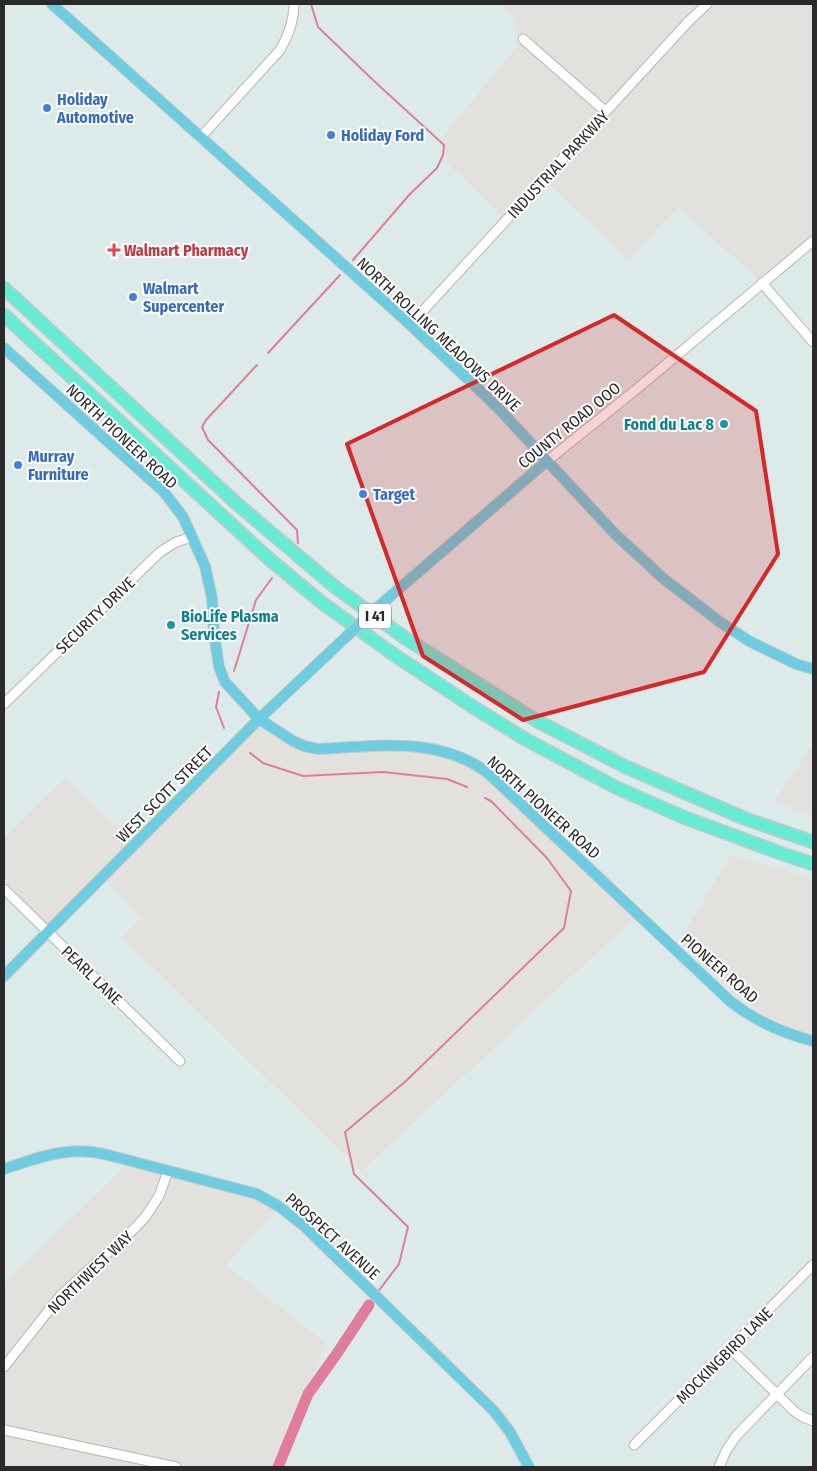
<svg xmlns="http://www.w3.org/2000/svg" width="817" height="1471" font-family="'Fira Sans Condensed',sans-serif">
  <style>
    .industrial { fill: #e3e1dd }
    .lines { fill: none; stroke-linecap: round; stroke-linejoin: round }
    .stream { stroke: #e07d9d; stroke-width: 2 }
    .river { stroke: #e07d9d; stroke-width: 11 }
    .minor-casing { stroke: #bcb4b1; stroke-width: 11 }
    .major-casing { stroke: #c8c8c8; stroke-width: 12 }
    .highway-casing { stroke: #c8c8c8; stroke-width: 15 }
    .minor { stroke: #fff; stroke-width: 9 }
    .major { stroke: #6dccdf; stroke-width: 10 }
    .highway { stroke: #68ebd5; stroke-width: 12 }
    .major-bridge-casing { stroke: #c8c8c8; stroke-width: 12; stroke-linecap: butt }
    .major-bridge { stroke: #6dccdf; stroke-width: 10 }
    .marked { fill: #d62828; fill-opacity: 0.2; stroke: #d62828; stroke-width: 4; stroke-linejoin: round }
    .shop-dot { fill: #3f7fe0; stroke: #fff; stroke-width: 2 }
    .health-dot { fill: #e0444e; stroke: #fff; stroke-width: 2 }
    .culture-dot { fill: #0f9aa8; stroke: #fff; stroke-width: 2 }
    .labels { text-anchor: middle; stroke-width: 4; stroke-linejoin: round; paint-order: stroke }
    .shield { fill: #fff; stroke: #6a6a6a; stroke-width: 1 }
    .shield-label { font-size: 15px; font-weight: bold; fill: #2a2a2a }
    .shop-label { font-size: 16px; font-weight: bold; fill: #366cbe; stroke: #fff; text-anchor: start }
    .street-label { font-size: 16px; fill: #2a2a2a; stroke: #fff }
    .health-label { font-size: 16px; font-weight: bold; fill: #be3a42; stroke: #fff; text-anchor: start }
    .culture-label { font-size: 16px; font-weight: bold; fill: #0d838f; stroke: #fff; text-anchor: end }
  </style>
  <rect width="100%" height="100%" fill="#ddeaea"/>
  <path class="industrial" d="M500 4H813V241L762 283 678 207 628 260 544 179 506 220 449 165 440 140 523 39 511 14Z
    M259 719 304 746 406 745 468 760 639 914 361 1171 122 937 141 918 100 874 47 932 4 889V838L65 778 132 841Z
    M813 744V816L774 802Z
    M731 855 813 879V1035L772 1022 736 995 678 943Z
    M131 1161 211 1183 280 1207 226 1265 326 1343 274 1467H176L137 1460 135 1467H4V1283Z"/>
  <g class="lines">
    <path class="stream" d="M311 4 318 27 374 81 444 145 443 155 437 168 410 194 353 260
      M268 353 340 275
      M257 365 206 420 202 427 208 440 297 530 298 543
      M234 671 256 600 272 578
      M219 692 216 707 224 728
      M250 753 263 763 303 776 383 772 447 779 467 787
      M377 1293 399 1264 408 1227 354 1174 345 1132 406 1081 564 928 571 891 547 858 491 801 485 798
      M369 1305 373 1299"/>
    <path class="river" d="M278 1467 308 1394 338 1352 369 1305"/>
    <g class="minor-casing">
      <path id="minor" d="M523 39 605 111
        M201 137 280 50C289 35 294 21 294 4
        M762 283 813 342
        M410 325 688 22 707 4
        M547 461 638 388 813 241
        M4 704 160 552 176 542 192 537
        M4 889 180 1061
        M730 1348 794 1411 803 1417 813 1421
        M4 1367 61 1295 135 1228 146 1216 159 1196 168 1171
        M4 1430 176 1467
        M634 1445 813 1265
        M719 1467 726 1451 737 1435 813 1357"/>
    </g>
    <g class="major-casing">
      <path id="major" d="M52 4 404 319 467 378 500 410 616 535 664 579 720 622 749 641 796 664 813 669
        M4 348 164 492 183 517 205 566 212 598 214 633 219 667 225 682 259 719 293 741 304 746 318 749C375 746 441 736 489 774L730 1001C755 1021 782 1033 813 1041
        M379 606 547 461
        M4 976 259 719 347 636
        M4 1169C40 1157 69 1145 108 1155L257 1194 280 1207 303 1225 494 1411 510 1432 529 1467"/>
    </g>
    <g class="highway-casing">
      <path id="highway" d="M4 288 236 503 335 587 405 638 537 721 626 767 746 819 813 842
        M4 315 268 558 321 602 390 652 473 707 525 739 615 787 683 817 783 854 813 864"/>
    </g>
    <use href="#minor" class="minor"/>
    <use href="#major" class="major"/>
    <use href="#highway" class="highway"/>
    <g class="major-bridge-casing">
      <path id="major-bridge" d="M347 636 379 606"/>
    </g>
    <use href="#major-bridge" class="major-bridge"/>
  </g>
  <path class="marked" d="M614 315 756 411 778 554 704 672 523 720 423 656 347 444Z"/>
  <g class="shop-dot">
    <circle cx="47" cy="108" r="5"/>
    <circle cx="331" cy="135" r="5"/>
    <circle cx="133" cy="297" r="5"/>
    <circle cx="18" cy="465" r="5"/>
    <circle cx="363" cy="494" r="5"/>
  </g>
  <path class="health-dot" d="M111.5 242.5h5v5h5v5h-5v5h-5v-5h-5v-5h5z"/>
  <g class="culture-dot">
    <circle cx="724" cy="424" r="5"/>
    <circle cx="171" cy="625" r="5"/>
  </g>
  <g class="labels">
    <rect class="shield" x="359" y="603.5" width="32" height="25" rx="4"/>
    <g class="shield-label">
      <text x="375" y="621">I 41</text>
    </g>
    <g class="shop-label">
      <text x="57" y="105">Holiday<tspan x="57" dy="18">Automotive</tspan></text>
      <text x="341" y="141">Holiday Ford</text>
      <text x="143" y="294">Walmart<tspan x="143" dy="18">Supercenter</tspan></text>
      <text x="28" y="462">Murray<tspan x="28" dy="18">Furniture</tspan></text>
      <text x="373" y="500">Target</text>
    </g>
    <g class="street-label">
      <text transform="translate(558 164) rotate(-47)" y="6">INDUSTRIAL PARKWAY</text>
      <text transform="translate(439 334) rotate(43)" y="6">NORTH ROLLING MEADOWS DRIVE</text>
      <text transform="translate(569 425) rotate(-39)" y="6">COUNTY ROAD OOO</text>
      <text transform="translate(122 436) rotate(43)" y="6">NORTH PIONEER ROAD</text>
      <text transform="translate(95 615) rotate(-44)" y="6">SECURITY DRIVE</text>
      <text transform="translate(164 794) rotate(-45)" y="6">WEST SCOTT STREET</text>
      <text transform="translate(544 807) rotate(42)" y="6">NORTH PIONEER ROAD</text>
      <text transform="translate(720 968) rotate(41)" y="6">PIONEER ROAD</text>
      <text transform="translate(92 975) rotate(44)" y="6">PEARL LANE</text>
      <text transform="translate(333 1236) rotate(42)" y="6">PROSPECT AVENUE</text>
      <text transform="translate(90 1272) rotate(-44)" y="6">NORTHWEST WAY</text>
      <text transform="translate(724 1355) rotate(-45)" y="6">MOCKINGBIRD LANE</text>
    </g>
    <g class="health-label">
      <text x="124" y="256">Walmart Pharmacy</text>
    </g>
    <g class="culture-label">
      <text x="714" y="430">Fond du Lac 8</text>
      <text x="181" y="622" text-anchor="start">BioLife Plasma<tspan x="181" dy="18">Services</tspan></text>
    </g>
  </g>
  <rect width="817" height="1471" fill="none" stroke="#2a2a2a" stroke-width="10"/>
</svg>
